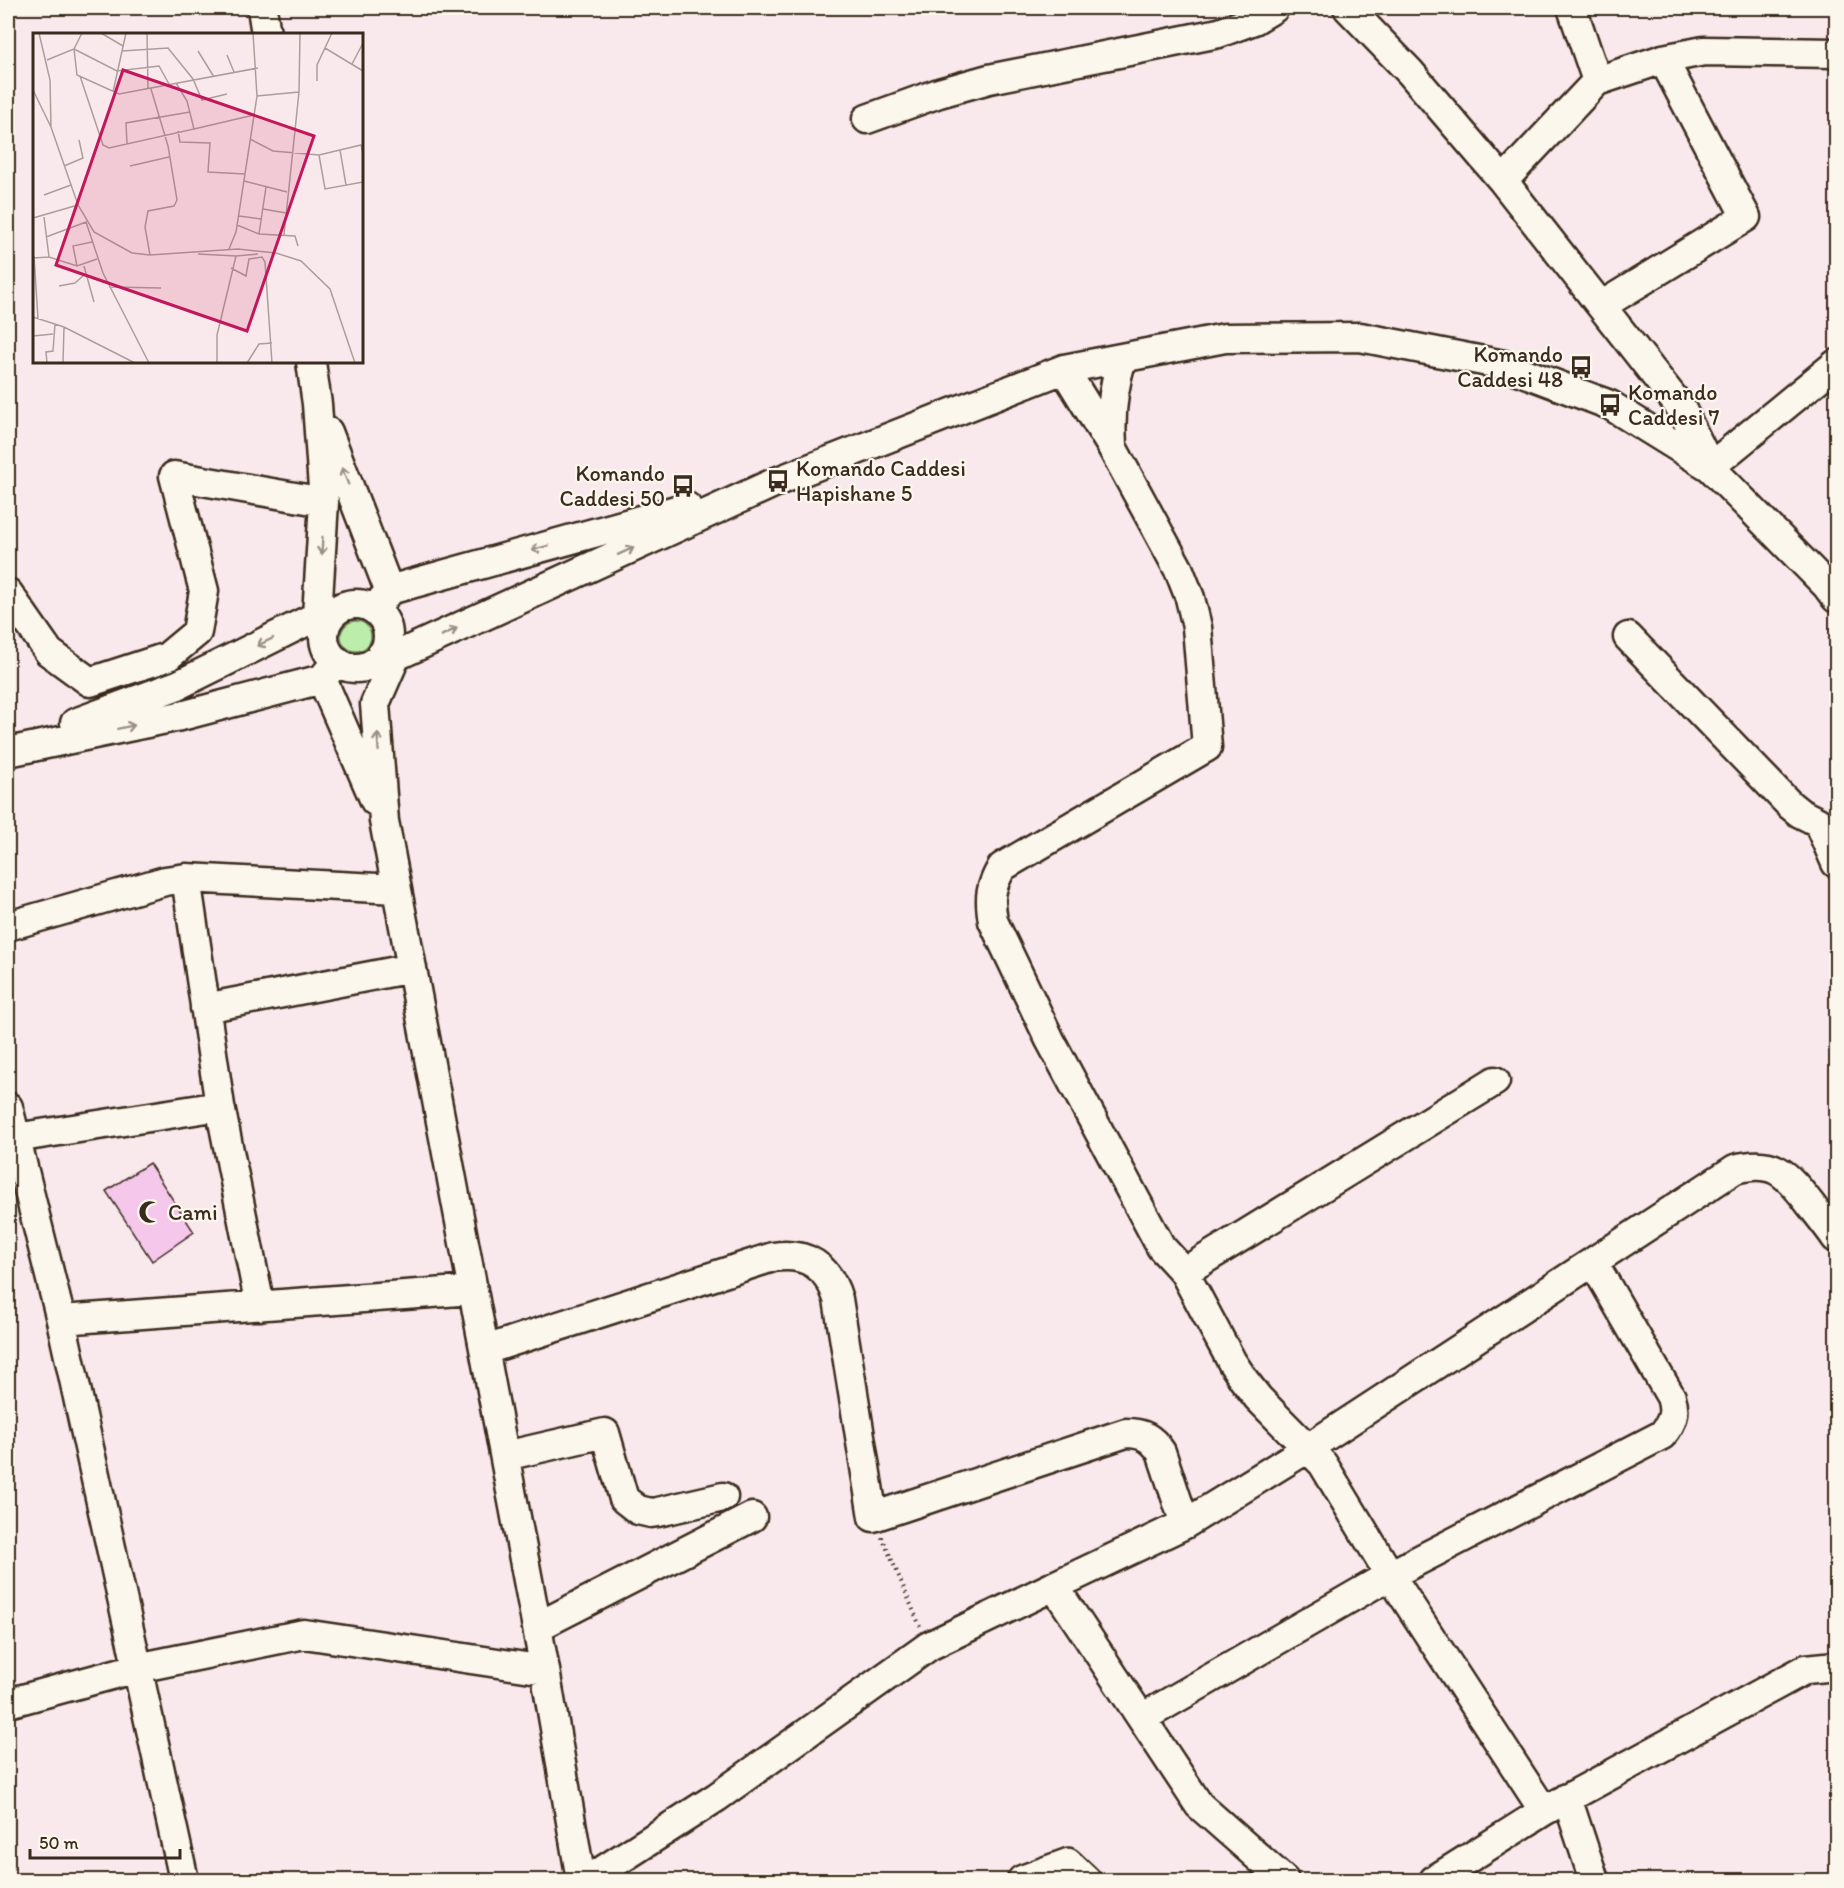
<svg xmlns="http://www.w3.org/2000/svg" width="1844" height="1888" font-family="Itim,sans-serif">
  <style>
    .green { fill: #bdedab; stroke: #7c8c64; stroke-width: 1.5 }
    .building { fill: #f5c7eb; stroke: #3b2a1e; stroke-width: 1.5 }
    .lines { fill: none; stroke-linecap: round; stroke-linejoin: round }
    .minor-casing { stroke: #3b2a1e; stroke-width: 33 }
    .path { stroke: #3b2a1e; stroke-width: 4; stroke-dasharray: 1.5 4.5; stroke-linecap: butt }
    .minor { stroke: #fbf7ec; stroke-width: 28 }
    .oneway { stroke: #9b9085 }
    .labels { text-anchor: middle; stroke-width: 4.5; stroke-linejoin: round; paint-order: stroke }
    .poi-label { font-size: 22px; fill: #3b2a1e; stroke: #fbf7ec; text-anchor: start }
    .inset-road { fill: none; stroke: #ad9d9a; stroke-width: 1.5 }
    .view { fill: #c2185b; fill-opacity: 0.15; stroke: #c2185b; stroke-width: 3 }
    .inset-edge { fill: none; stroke: #3b2a1e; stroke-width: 3 }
  </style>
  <rect width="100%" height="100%" fill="#f9e9ec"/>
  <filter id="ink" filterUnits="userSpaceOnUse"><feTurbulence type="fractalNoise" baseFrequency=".0167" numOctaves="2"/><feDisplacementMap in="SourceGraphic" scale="12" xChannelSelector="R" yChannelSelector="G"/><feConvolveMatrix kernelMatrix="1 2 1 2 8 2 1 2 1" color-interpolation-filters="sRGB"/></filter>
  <g filter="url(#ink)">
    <path class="green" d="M341 636a15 15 0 1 1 30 0a15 15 0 1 1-30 0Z"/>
    <path class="building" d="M149 1163 194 1232 152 1261 106 1191Z"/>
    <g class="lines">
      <g class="minor-casing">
        <path id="minor" d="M262 8 266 34
          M1348 8 1410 72 1503 181 1681 408 1710 467 1836 364
          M1572 8 1597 81
          M867 119 939 93 989 79 1219 33 1254 20 1274 8
          M1503 181 1597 81 1663 59 1704 51 1836 53
          M1601 306 1746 217 1663 59
          M311 362 317 404 324 502 317 616
          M1064 369 1112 447 1179 570 1190 598 1197 627 1207 747 1002 867C990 888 989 897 993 921L1050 1040 1161 1247 1184 1272 1232 1362 1244 1380 1258 1398 1323 1464 1390 1575 1544 1811
          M328 432 389 590
          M1112 445C1110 415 1113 387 1122 358
          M8 593 49 652 90 682 167 657 197 632 204 591 174 476 324 502
          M324 636a32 32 0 1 1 64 0a32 32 0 1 1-64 0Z
          M375 610 389 590 687 507
          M1628 637 1790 805 1800 813 1818 822 1836 863
          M381 655 396 656 778 481 1064 369 1225 338 1360 337 1504 365 1610 405 1710 467 1827 586 1836 598
          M396 656 375 704 384 821 545 1670 581 1880
          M322 679 375 801
          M75 723 178 685 317 616
          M8 752 185 715 322 679 337 661
          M186 878 220 1106 260 1306
          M8 926 165 881 186 878 397 889
          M205 1008 412 968
          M8 1107 61 1320 184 1880
          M15 1138 220 1106
          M1184 1272 1495 1081
          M61 1320 473 1290
          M485 1350 773 1257C807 1252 828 1266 838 1299L873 1517 1126 1433C1143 1433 1152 1438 1161 1452L1185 1524
          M505 1456 605 1433 624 1499 638 1510 651 1513 658 1512 723 1497
          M537 1627 752 1517
          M8 1703 137 1668 304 1634 545 1670
          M1142 1718 1390 1575 1662 1435C1673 1422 1676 1412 1671 1397L1593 1262
          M1567 1798 1594 1880
          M588 1880 717 1797 929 1646 1054 1586
          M1022 1880 1068 1863 1086 1880
          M1284 1880 1199 1805 1054 1586 1185 1524 1308 1448 1735 1169C1773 1159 1785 1172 1807 1200 1817 1213 1827 1225 1836 1238
          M1434 1880 1544 1811 1806 1669 1836 1666"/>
      </g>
      <path class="path" d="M882 1537 920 1626"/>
      <use href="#minor" class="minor"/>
    </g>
    <defs><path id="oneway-shaft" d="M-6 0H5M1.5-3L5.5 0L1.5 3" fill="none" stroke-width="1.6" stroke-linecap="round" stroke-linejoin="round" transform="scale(1.5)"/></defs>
    <g class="oneway">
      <use href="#oneway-shaft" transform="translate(345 476) rotate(-111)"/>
      <use href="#oneway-shaft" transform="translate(322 546) rotate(93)"/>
      <use href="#oneway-shaft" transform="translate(540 548) rotate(165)"/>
      <use href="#oneway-shaft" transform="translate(626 551) rotate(-25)"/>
      <use href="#oneway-shaft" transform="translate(449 632) rotate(-25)"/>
      <use href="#oneway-shaft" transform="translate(265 642) rotate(154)"/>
      <use href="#oneway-shaft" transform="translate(126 727) rotate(-12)"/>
      <use href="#oneway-shaft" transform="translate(378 742) rotate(-94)"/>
    </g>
  </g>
  <defs>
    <g id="bus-bare" transform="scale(1.8)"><path d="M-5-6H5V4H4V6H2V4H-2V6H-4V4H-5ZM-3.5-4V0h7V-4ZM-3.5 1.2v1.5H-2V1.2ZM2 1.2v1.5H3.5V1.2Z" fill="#3b2a1e" stroke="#fbf7ec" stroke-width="2.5" paint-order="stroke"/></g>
    <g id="mosque-bare" transform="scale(1.8)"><path d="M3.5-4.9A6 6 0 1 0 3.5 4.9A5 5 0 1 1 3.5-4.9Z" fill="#3b2a1e" stroke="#fbf7ec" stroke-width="2.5" paint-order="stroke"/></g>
  </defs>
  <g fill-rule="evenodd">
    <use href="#bus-bare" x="1581" y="367"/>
    <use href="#bus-bare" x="1610" y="405"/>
    <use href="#bus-bare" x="778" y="481"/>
    <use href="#bus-bare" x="683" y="486"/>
    <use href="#mosque-bare" x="150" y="1212"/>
  </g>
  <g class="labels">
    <g class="poi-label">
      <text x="1563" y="362" text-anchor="end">Komando<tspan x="1563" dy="25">Caddesi 48</tspan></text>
      <text x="1628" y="400">Komando<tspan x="1628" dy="25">Caddesi 7</tspan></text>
      <text x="796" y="476">Komando Caddesi<tspan x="796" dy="25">Hapishane 5</tspan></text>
      <text x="665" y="481" text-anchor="end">Komando<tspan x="665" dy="25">Caddesi 50</tspan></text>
      <text x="168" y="1220">Cami</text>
    </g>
  </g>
  <g transform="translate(33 33)">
    <rect width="330" height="330" fill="#f9e9ec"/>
    <path class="inset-road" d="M6 0 17 47 18 94 45 172 61 199 99 220 117 222 205 216 243 220 268 228 297 256 322 330M68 0 90 13M114 0 115 56M292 15 330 38M41 16 44 42 86 61 225 35M41 16 84 38 126 33 136 51M89 18 135 15 160 46 169 67 194 61M165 18 181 44M194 22 201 39M14 27 41 16 49 0M319 31 330 10M47 43 70 112 76 115 161 96 154 68 143 50M284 48V32L299 0M0 57 18 94M80 59 93 0M224 63 266 59M161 96 221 82M145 98 147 109 177 110 175 139 212 141M217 106 240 118 286 122 328 112 330 121M94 111 93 90 157 79M307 117 313 152M286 122 292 156 330 149M31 133 50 125 46 107M97 133 136 124M211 148 254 159M11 162 38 152M230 176 253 180M206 183 228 186M11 184 16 224M0 185 45 172M204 192 226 201 262 203 265 213M226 201 233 154M251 202 266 59 267 0M13 204 53 189 70 240 116 330M196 216 203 199 224 63 220 0M165 221 203 223M117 222 112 194 115 178 141 173 144 167 135 113 118 56M1 223 5 286M203 223 225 221M0 225 16 224 44 233 64 226M44 233 40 213 59 209M51 233 61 269M198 235 213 243 216 226 229 224 232 229 239 330M26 253 42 250 51 242M76 254 128 255M0 284 31 294 102 330M0 303 20 301M14 330 13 319 20 318 22 291M30 330 31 294M184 330V302L203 223M214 330 226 311 239 310"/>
    <path class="view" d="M90 37 281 103 214 298 23 232Z"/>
    <rect width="330" height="330" class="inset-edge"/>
  </g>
  <rect width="1844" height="1888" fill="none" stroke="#fbf7ec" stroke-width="30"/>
  <rect x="15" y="15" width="1814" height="1858" fill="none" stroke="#3b2a1e" stroke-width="2" filter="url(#ink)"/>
  <path d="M30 1849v9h150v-9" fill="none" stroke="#3b2a1e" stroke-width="3"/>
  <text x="39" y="1849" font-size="18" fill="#3b2a1e" stroke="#fbf7ec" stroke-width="4.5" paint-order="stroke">50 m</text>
</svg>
